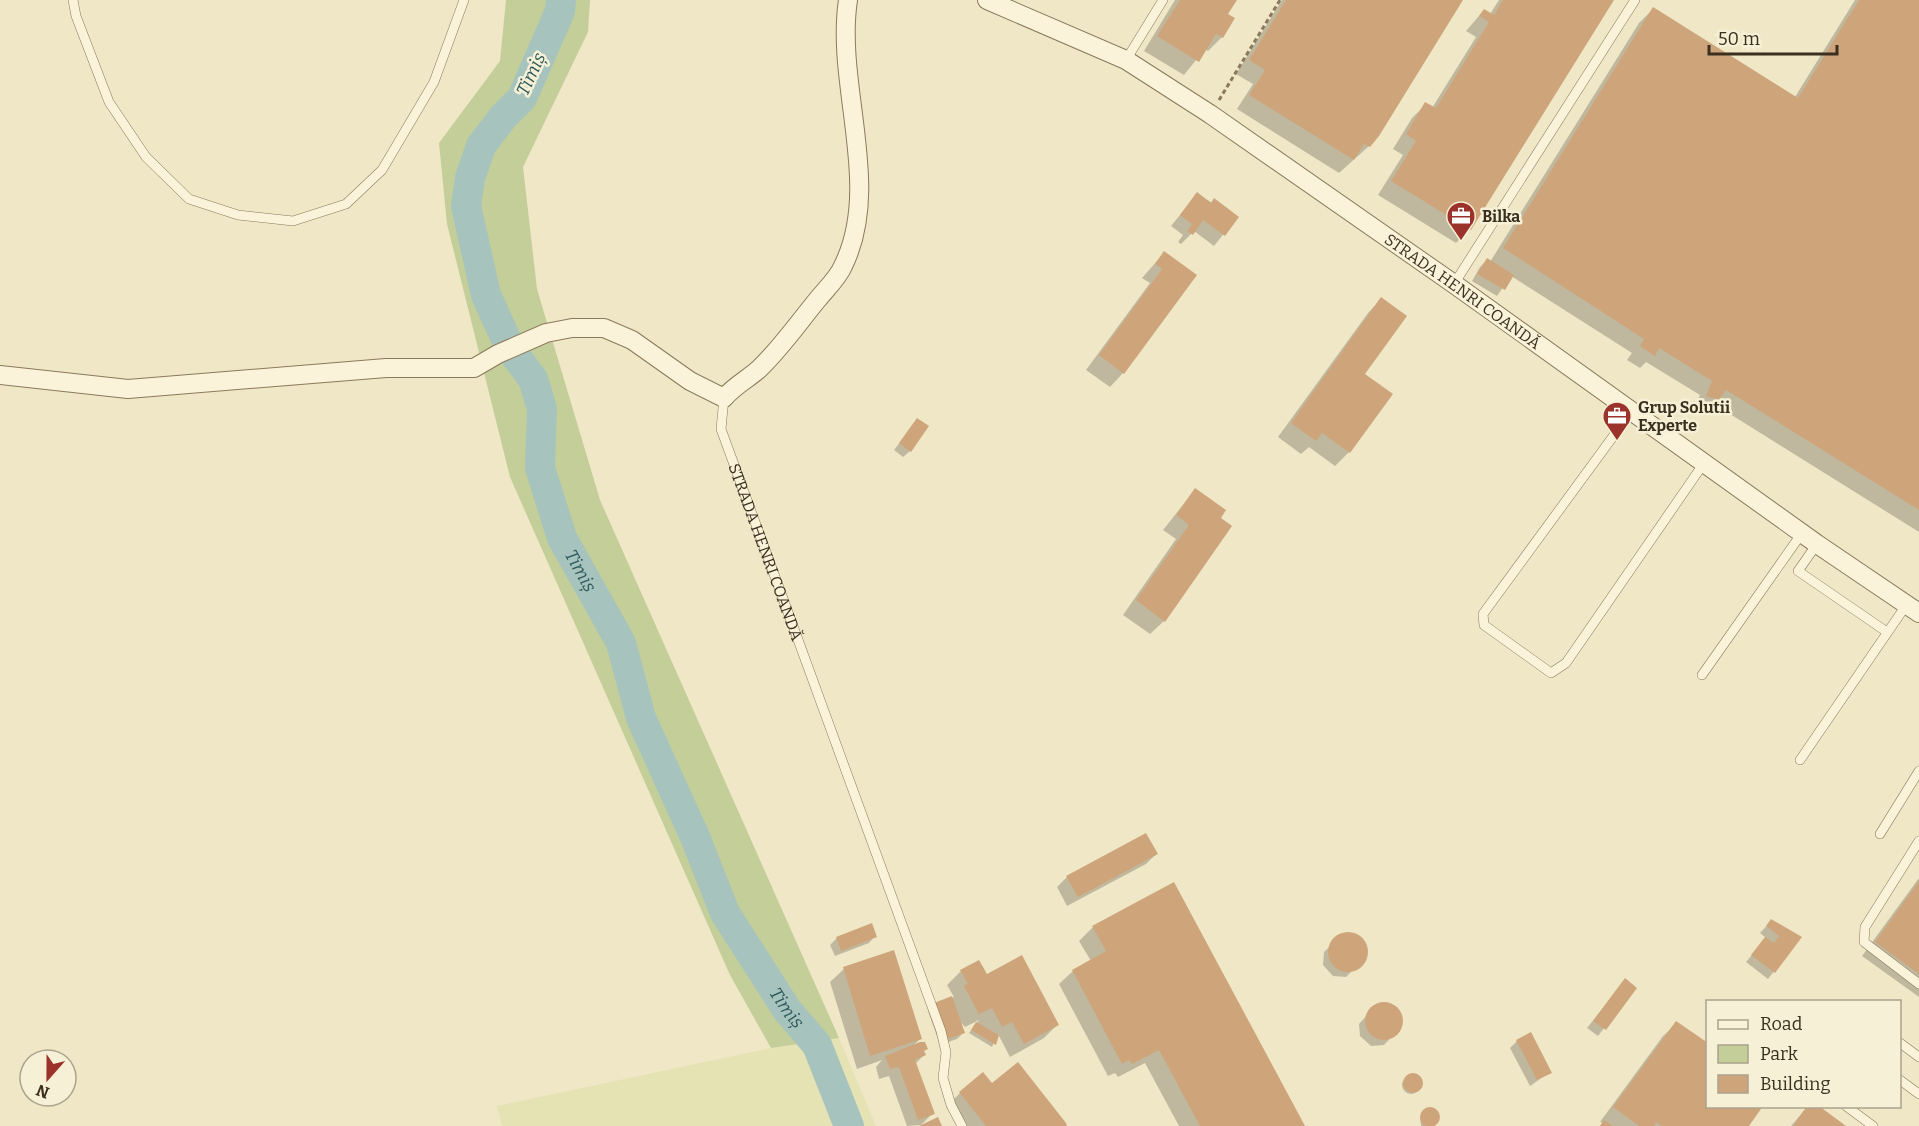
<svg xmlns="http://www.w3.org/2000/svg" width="1919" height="1126" font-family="Bitter,serif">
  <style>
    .farmland { fill: #e5e2b3 }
    .green { fill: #c3ce99 }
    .shadow { fill: #0003 }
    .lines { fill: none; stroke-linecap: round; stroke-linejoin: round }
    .river { stroke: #a7c3bd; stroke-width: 30 }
    .building { fill: #cea57b }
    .lane-casing { stroke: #8b795b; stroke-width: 10 }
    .street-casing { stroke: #8b795b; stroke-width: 20 }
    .path { stroke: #8b795b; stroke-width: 3; stroke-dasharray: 4.5 3; stroke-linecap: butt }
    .lane { stroke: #faf3d9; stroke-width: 9 }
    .street { stroke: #faf3d9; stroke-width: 18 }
    .labels { text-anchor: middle; stroke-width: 5; stroke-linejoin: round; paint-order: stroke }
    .poi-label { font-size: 16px; font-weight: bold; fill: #3b2f1f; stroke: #f6f0d6; text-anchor: start }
    .street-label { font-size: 16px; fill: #3b2f1f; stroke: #f6f0d6 }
    .water-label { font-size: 18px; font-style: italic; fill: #2e5a5b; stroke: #f6f0d6 }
  </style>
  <rect width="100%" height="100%" fill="#efe7c6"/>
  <path class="farmland" d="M839 1038 876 1126H502L497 1106 771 1048Z"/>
  <path class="green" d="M506 0H590L588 32 523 167 537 289 600 500 839 1038 771 1048 730 975 510 477 447 224 439 143 500 61Z"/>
  <path class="shadow" d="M1175 0H1236L1226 15 1222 37 1208 51 1205 49 1184 75 1144 51Z
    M1282 0H1460L1369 146 1339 173 1237 109 1253 84 1236 74Z
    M1499 0H1611L1469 229 1456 243 1378 195 1403 155 1393 149 1412 118 1426 104 1432 108 1476 37 1466 31 1484 10 1490 14Z
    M1855 0H1919V532L1714 404 1704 413 1693 410 1700 395 1646 362 1640 368 1627 360 1632 353 1511 276 1497 296 1472 281 1480 267 1487 260 1490 262 1639 23 1653 9 1795 97Z
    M1197 194 1237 217 1214 246 1194 231 1181 244 1178 242 1183 235 1171 226Z
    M1164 253 1195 275 1123 373 1110 387 1086 370 1150 283 1142 278Z
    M1381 299 1363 374 1390 394 1349 452 1335 466 1309 447 1301 454 1278 437 1368 313Z
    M917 420 910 451 903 457 894 450Z
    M1195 490 1224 510 1164 621 1150 634 1123 615 1176 539 1163 530Z
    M1156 854 1146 864 1067 906 1057 887 1067 877Z
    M1919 878V997L1862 956Z
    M1771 921 1800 938 1768 979 1746 962 1766 938 1760 933Z
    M1093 927 1303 1126H1179L1145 1063 1118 1077 1115 1073 1108 1076 1059 984 1073 971 1091 961 1079 941Z
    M1342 935 1355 936 1364 945V959L1346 977 1333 976 1323 965 1324 952Z
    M875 936 869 943 835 956 830 945 837 938Z
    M844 969 921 1038 910 1049 924 1055 915 1064 933 1113 921 1125 907 1126 889 1076 879 1079 876 1067 882 1060 857 1069 830 982Z
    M961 971 986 976 1057 1025 1044 1038 1010 1057 998 1034 992 1047 969 1033 979 1020 965 1027 959 1020 964 1032 957 1039 940 1045 928 1011 935 1004 954 997 947 985Z
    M1625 980 1635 988 1598 1036 1587 1028Z
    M1389 1004 1400 1013V1028L1384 1045 1371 1046 1360 1036 1359 1024 1376 1005Z
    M1677 1023 1708 1106 1747 1126H1600L1603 1123 1600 1122 1663 1036Z
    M1517 1041 1550 1072 1530 1086 1510 1048Z
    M1402 1085a9 9 0 1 1 18 0a9 9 0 1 1-18 0Z
    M992 1085 1065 1126H962L946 1107 960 1093Z
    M1808 1106 1843 1126H1791Z
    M1427 1110H1434L1438 1114V1120L1432 1126H1421L1420 1117Z"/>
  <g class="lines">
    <path class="river" id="s1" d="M561 0 560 11 522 98 503 117 481 146 470 178 466 206 486 295 511 350 533 379 542 409 540 468 562 538 621 643 641 718 695 837 725 913 787 1010 817 1045 849 1126"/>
  </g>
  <path class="building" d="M1180 0H1237L1228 14 1235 18 1223 38 1216 34 1199 62 1157 36Z
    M1286 0H1463L1379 136 1370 147 1364 144 1354 160 1249 95 1265 70 1249 60Z
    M1503 0H1614L1471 230 1391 181 1416 141 1406 134 1425 102 1436 108 1489 22 1479 16 1484 9 1494 15Z
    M1859 0H1919V510L1726 390 1719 400 1706 396 1712 381 1659 348 1655 356 1640 346 1644 339 1503 248 1653 7 1798 98Z
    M1197 192 1211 203 1214 198 1239 217 1225 236 1203 220 1193 235 1187 231 1192 224 1180 215Z
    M1164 251 1197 275 1124 374 1099 355 1162 269 1155 264Z
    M1487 258 1514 275 1505 290 1477 274Z
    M1381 297 1407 316 1365 374 1393 394 1350 453 1322 433 1316 441 1291 423Z
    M917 418 929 426 911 452 899 443Z
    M1195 488 1226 510 1221 518 1232 526 1165 622 1136 600 1189 525 1176 515Z
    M1146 833 1158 854 1078 897 1066 876Z
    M1919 881V974L1875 942Z
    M1174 882 1305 1126H1200L1159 1050 1132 1064 1129 1060 1122 1064 1072 970 1106 951 1092 926Z
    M1771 919 1802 937 1775 973 1751 955 1765 937 1774 943 1779 936 1766 926Z
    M872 923 877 937 841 951 836 937Z
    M1328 952a20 20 0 1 1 40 0a20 20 0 1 1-40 0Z
    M894 950 922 1039 870 1056 843 967Z
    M1022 955 1059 1025 1024 1044 1012 1022 1002 1027 992 1008 979 1014 964 986 968 984 960 970 979 960 987 974Z
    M1625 978 1637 988 1606 1030 1593 1021Z
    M952 996 965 1033 947 1039 934 1003Z
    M1365 1021a19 19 0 1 1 38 0a19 19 0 1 1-38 0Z
    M1676 1021 1708 1043V1106H1763L1749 1126H1662L1656 1122 1654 1126H1639L1613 1107Z
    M976 1022 999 1035 996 1045 971 1030Z
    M1531 1032 1552 1073 1537 1080 1516 1040Z
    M920 1042H925L928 1049 924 1051 926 1055 915 1060 935 1114 918 1120 899 1067 890 1069 885 1056Z
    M1018 1062 1066 1123 1067 1126H986L959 1092 983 1072 992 1083Z
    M1403 1083a10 10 0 1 1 20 0a10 10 0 1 1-20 0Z
    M1807 1106H1819L1846 1126H1793Z
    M1420 1117a10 10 0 1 1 20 0a10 10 0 1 1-20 0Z
    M938 1117 942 1126H919Z
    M1604 1120 1613 1126H1600Z"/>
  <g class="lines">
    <g class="lane-casing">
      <g id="lane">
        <path d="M73 0 76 16 109 102 146 157 189 199 238 215 293 221 346 204 382 170 434 82 464 0"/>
        <path d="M1126 60 1163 0"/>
        <path d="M1454 284 1635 0"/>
        <path id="s2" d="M724 398 721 429 941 1031 946 1052 943 1078 951 1105 962 1126"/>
        <path d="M1631 412 1483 614 1484 625 1551 673 1566 663 1704 463"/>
        <path d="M1817 544 1798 571 1887 632"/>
        <path d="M1702 675 1802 533"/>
        <path d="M1800 760 1907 604"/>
        <path d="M1880 834 1919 771"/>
        <path d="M1919 841 1865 927 1864 942 1919 984"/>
        <path d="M1900 1043 1919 1057"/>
        <path d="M1900 1080 1919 1094"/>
        <path d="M1846 1106 1873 1126"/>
      </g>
    </g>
    <g class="street-casing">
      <g id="street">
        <path id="s3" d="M987 0 1126 60 1210 114 1454 284 1817 544 1919 613"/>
        <path d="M0 375 128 389 386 368H474L498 354 546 333 572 328H604L632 340 690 381 724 398C734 386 748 379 759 369 781 348 799 322 818 299 826 289 838 278 843 266 883 185 835 86 848 0"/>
      </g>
    </g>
    <path class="path" d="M1219 100 1280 0"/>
    <use href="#lane" class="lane"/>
    <use href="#street" class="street"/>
  </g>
  <defs>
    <g id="office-pin" transform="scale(1.5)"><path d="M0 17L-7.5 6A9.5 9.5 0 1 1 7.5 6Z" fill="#9b332a" stroke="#f6f0d6"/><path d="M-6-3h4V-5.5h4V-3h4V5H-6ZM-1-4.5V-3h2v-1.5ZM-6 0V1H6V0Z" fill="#fff"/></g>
  </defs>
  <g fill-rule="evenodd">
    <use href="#office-pin" x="1461" y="216"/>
    <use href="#office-pin" x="1617" y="416"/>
  </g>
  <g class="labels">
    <g class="poi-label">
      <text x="1482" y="222">Bilka</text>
      <text x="1638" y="413">Grup Solutii<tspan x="1638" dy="18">Experte</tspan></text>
    </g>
    <g class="street-label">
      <text dy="6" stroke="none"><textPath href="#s3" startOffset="560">STRADA HENRI COANDĂ</textPath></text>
      <text dy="6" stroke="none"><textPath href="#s2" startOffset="162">STRADA HENRI COANDĂ</textPath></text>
    </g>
    <g class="water-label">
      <text transform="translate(531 74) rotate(-65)" y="6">Timiș</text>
      <text dy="6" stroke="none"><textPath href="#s1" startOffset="621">Timiș</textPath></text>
      <text dy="6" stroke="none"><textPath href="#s1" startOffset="1107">Timiș</textPath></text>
    </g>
  </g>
  <rect x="1706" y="1000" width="195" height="108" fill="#f6f0d6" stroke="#aba38d" stroke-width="1.5"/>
  <rect x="1718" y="1020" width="30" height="9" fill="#faf3d9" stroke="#aba38d" stroke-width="1.5"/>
  <text x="1760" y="1030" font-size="18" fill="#3b2f1f">Road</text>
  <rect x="1718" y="1045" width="30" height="18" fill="#c3ce99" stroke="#aba38d" stroke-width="1.5"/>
  <text x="1760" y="1060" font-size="18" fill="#3b2f1f">Park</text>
  <rect x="1718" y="1075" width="30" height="18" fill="#cea57b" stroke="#aba38d" stroke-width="1.5"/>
  <text x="1760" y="1090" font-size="18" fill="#3b2f1f">Building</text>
  <g transform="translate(48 1078) rotate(201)"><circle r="28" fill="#f6f0d6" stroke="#aba38d" stroke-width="1.5"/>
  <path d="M0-4.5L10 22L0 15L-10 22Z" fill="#9b332a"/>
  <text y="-9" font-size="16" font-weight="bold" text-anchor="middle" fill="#3b2f1f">N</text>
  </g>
  <path d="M1709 45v9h128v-9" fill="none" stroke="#3b2f1f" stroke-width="3"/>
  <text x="1718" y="45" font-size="18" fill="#3b2f1f" stroke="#f6f0d6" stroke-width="4.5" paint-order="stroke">50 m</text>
</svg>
